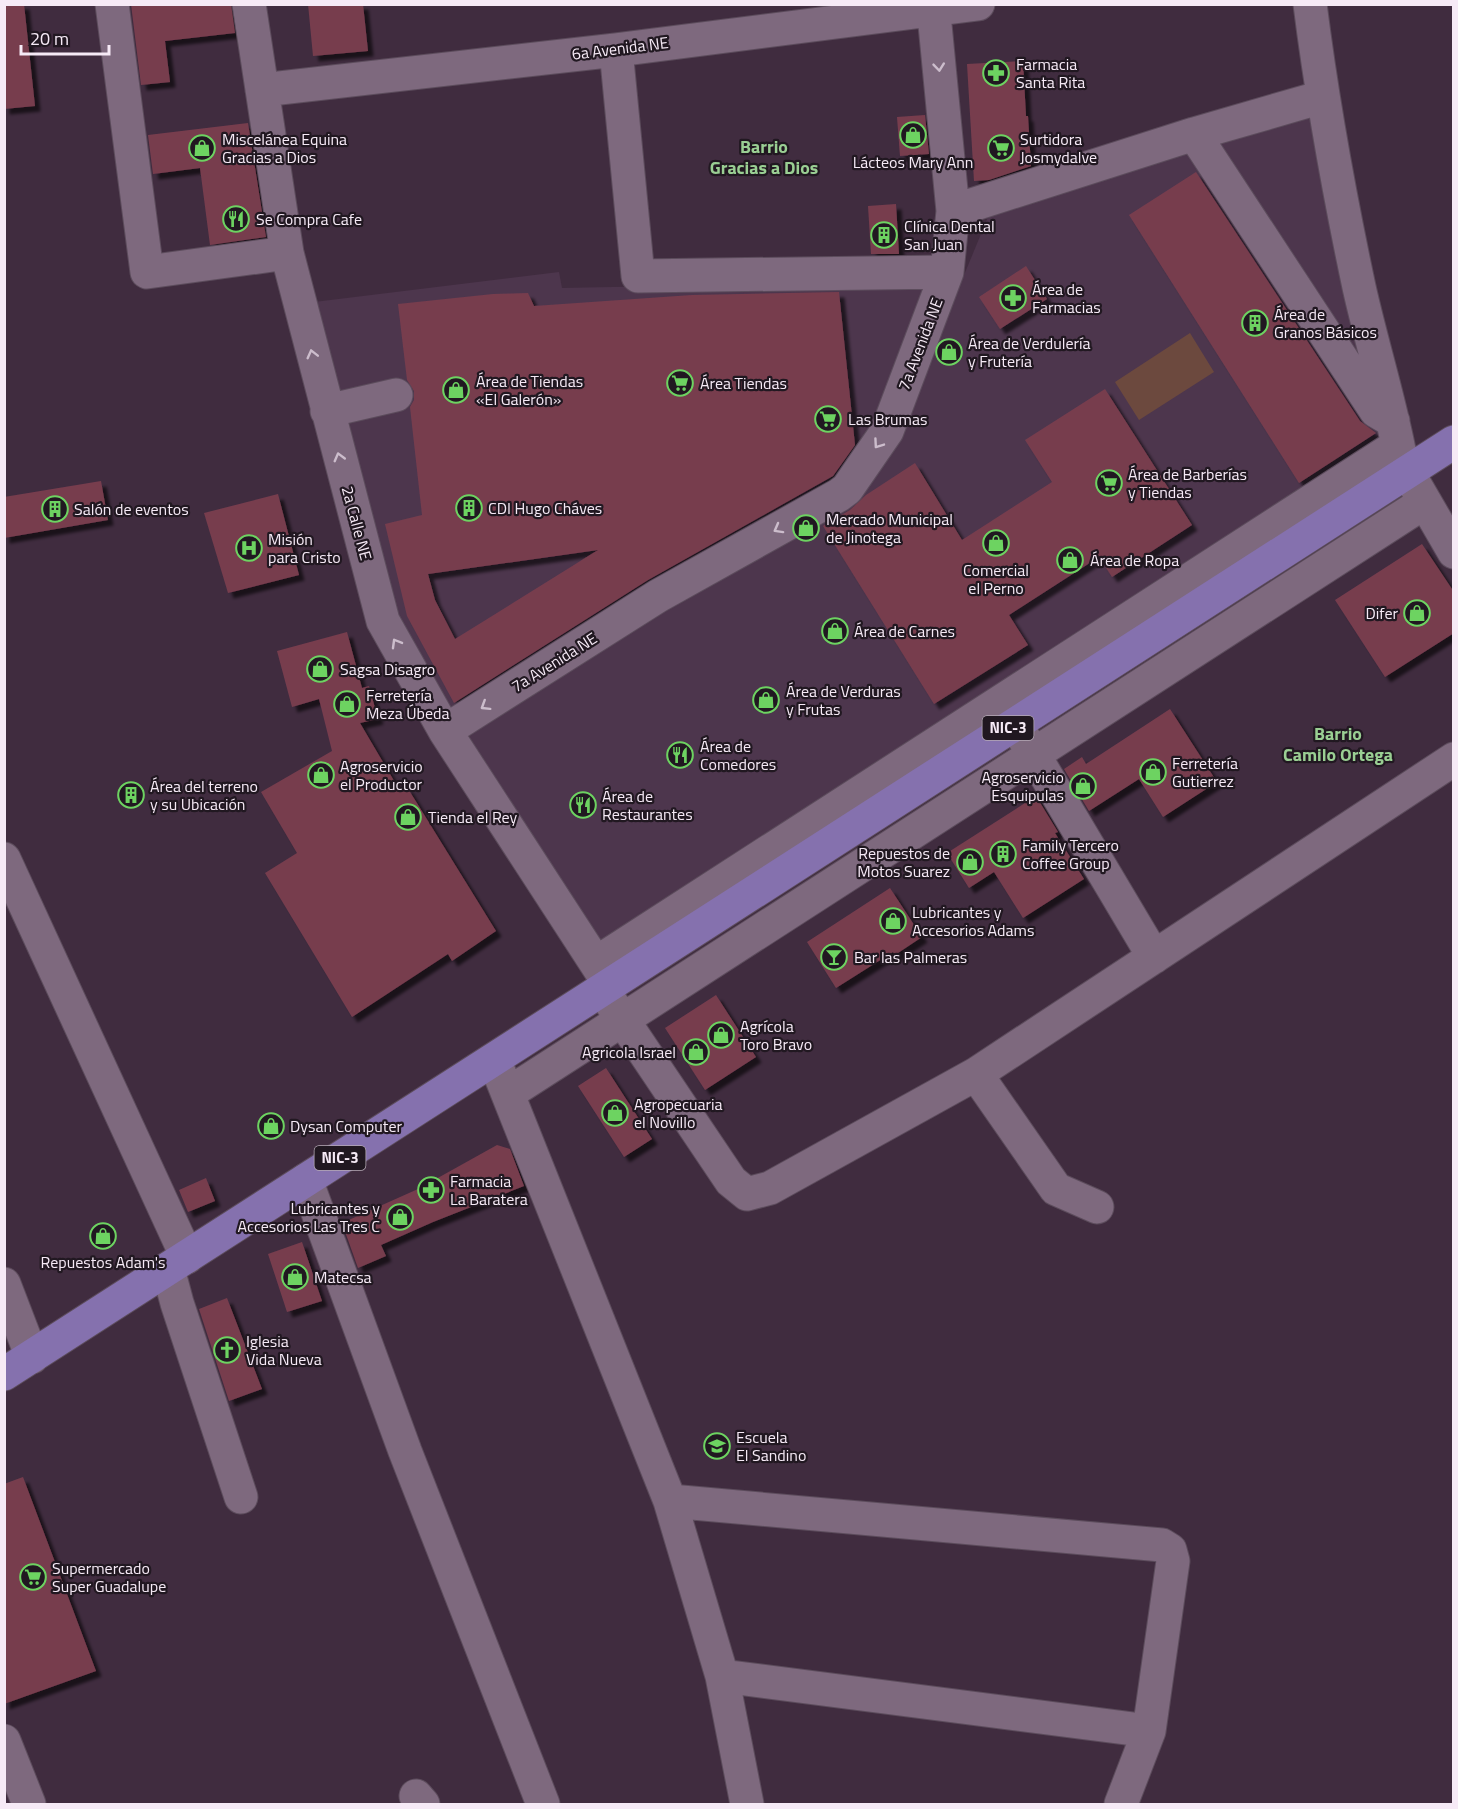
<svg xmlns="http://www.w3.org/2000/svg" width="1458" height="1809" font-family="'Titillium Web',sans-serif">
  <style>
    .built { fill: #4d364d }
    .green { fill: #6c493e }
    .building { fill: #773d4e; fill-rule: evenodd; filter: url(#shadow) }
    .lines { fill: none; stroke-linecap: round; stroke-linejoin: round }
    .minor-casing { stroke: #5c4c5c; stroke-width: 35 }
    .major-casing { stroke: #5c4c5c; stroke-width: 35 }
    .minor { stroke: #7e697e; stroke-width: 33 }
    .major { stroke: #8571ae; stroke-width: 33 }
    .oneway { stroke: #ccbdcc }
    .labels { text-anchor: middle; stroke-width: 4.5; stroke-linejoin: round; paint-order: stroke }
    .shield { fill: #211821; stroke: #b6abb6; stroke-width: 1.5 }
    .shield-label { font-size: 15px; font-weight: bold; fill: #f6eaf6 }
    .street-label { font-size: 16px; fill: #f6eaf6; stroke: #211821 }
    .poi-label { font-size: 16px; fill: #f6eaf6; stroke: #211821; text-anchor: start }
    .neighbourhood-label { font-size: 18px; font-weight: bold; fill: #9acf93; stroke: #211821 }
  </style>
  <defs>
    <filter id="shadow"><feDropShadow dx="5.5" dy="5.5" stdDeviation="1.5" flood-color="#0009"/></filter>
  </defs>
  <rect width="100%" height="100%" fill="#402c3f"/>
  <path class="built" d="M1313 113 1389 438 592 952 387 619 306 303 559 272 562 288 962 280 988 217 1197 146Z"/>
  <path class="green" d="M1190 333 1214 372 1139 420 1115 382Z"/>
  <path class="building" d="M4 4H24L35 106 4 109Z
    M131 4H231L235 33 165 41 170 82 141 85Z
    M308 4H363L368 51 313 56Z
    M1023 61 1026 116H1028L1031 166 989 180 974 181 967 64Z
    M925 115 929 154 900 156 897 117Z
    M248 123 266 237 210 245 200 168 153 174 148 135Z
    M1196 172 1360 421 1376 433 1299 483 1129 215Z
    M896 204 899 254H871L868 206Z
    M1026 266 1047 299 1000 329 979 297Z
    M839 292 855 445 833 476 648 580 454 703 407 616 385 524 422 515 410 407 414 400V391L407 380 398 304 493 294 528 293 534 306 692 295ZM598 550 455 639 435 600 428 574Z
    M1105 389 1192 525 1112 577 1099 557 1009 615 1028 645 934 704 823 526 850 510 866 495 915 463 962 540 1052 482 1025 440Z
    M101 481 108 520 4 538V497Z
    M278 494 299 575 228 593 204 513Z
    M1422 544 1454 592V633L1385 677 1335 600Z
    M347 632 362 688 369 686 378 719 360 723 400 791 407 787 496 931 452 961 448 954 352 1017 265 873 297 853 261 792 332 751 319 699 292 707 277 651Z
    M1170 709 1217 782 1163 817 1139 779 1089 811 1064 769 1082 757 1086 764Z
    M1036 796 1058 832 1055 833 1084 879 1023 918 994 872 969 888 947 853Z
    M890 888 922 937 895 955 893 952 836 988 807 942Z
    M716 995 756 1057 705 1090 665 1028Z
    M606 1068 652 1139 624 1157 578 1086Z
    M497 1145 510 1149 524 1186 433 1222 381 1245 386 1256 358 1268 342 1223 418 1189Z
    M206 1178 215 1201 188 1212 179 1190Z
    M302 1242 322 1301 287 1312 268 1254Z
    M227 1298 262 1389 229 1401 199 1309Z
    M23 1477 96 1671 4 1704V1484Z"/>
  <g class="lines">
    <g class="minor-casing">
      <path id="minor" d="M112 4 147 272 287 253
        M249 4 287 253 383 621 445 731 610 985
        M1310 4C1322 99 1339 193 1359 287 1371 341 1388 395 1399 450L1407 471 1454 552
        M616 50 638 276 947 272
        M262 90 616 50 978 4
        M1194 134 1376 411 1393 421
        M953 211 1194 134 1322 97
        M327 411 396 395
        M445 731 658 596 839 495 847 489 887 431 947 272 953 211 933 4
        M1022 735 1154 957
        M4 859 187 1257
        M596 963 1398 445
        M610 1001 731 1181 747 1194 770 1188 976 1074 1454 759
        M499 1072 670 1501 722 1676 747 1804
        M976 1074 1056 1189 1097 1207
        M509 1093 1425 502
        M306 1180 405 1451 543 1804
        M168 1269 177 1303 241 1497
        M4 1284 32 1357
        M670 1501 1162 1545 1170 1550 1173 1561 1149 1731 1121 1804
        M722 1676 1149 1731
        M4 1741 29 1804
        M416 1796 423 1804"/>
    </g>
    <g class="major-casing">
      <path id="major" d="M4 1374 1454 442"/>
    </g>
    <use href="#minor" class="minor"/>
    <use href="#major" class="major"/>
  </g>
  <defs><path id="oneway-chevron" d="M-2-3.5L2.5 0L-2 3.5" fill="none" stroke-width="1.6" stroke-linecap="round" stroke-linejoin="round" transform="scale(1.5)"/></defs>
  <g class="oneway">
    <use href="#oneway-chevron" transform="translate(939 67) rotate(84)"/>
    <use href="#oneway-chevron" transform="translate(312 354) rotate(-104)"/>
    <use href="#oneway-chevron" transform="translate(878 444) rotate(125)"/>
    <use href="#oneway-chevron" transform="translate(339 457) rotate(-105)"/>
    <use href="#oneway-chevron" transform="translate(778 529) rotate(151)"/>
    <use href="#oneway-chevron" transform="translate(396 643) rotate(-120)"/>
    <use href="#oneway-chevron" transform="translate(485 706) rotate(148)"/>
  </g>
  <defs>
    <g id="pharmacy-ring" transform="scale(1.35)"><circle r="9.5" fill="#211821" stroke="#6dd361" stroke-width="1.5"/><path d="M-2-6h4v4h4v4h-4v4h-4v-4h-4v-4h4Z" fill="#6dd361"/></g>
    <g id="shop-ring" transform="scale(1.35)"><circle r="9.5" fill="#211821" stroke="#6dd361" stroke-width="1.5"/><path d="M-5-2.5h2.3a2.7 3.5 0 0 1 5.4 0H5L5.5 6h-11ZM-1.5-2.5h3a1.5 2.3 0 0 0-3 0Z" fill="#6dd361"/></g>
    <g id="supermarket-ring" transform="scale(1.35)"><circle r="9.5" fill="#211821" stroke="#6dd361" stroke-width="1.5"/><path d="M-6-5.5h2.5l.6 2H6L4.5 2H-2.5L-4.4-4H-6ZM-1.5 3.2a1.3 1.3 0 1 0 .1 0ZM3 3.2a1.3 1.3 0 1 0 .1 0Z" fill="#6dd361"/></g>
    <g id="restaurant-ring" transform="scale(1.35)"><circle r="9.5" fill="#211821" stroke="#6dd361" stroke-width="1.5"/><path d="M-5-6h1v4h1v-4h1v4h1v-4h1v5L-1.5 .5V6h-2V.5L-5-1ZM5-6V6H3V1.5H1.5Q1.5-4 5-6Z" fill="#6dd361"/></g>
    <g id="building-ring" transform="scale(1.35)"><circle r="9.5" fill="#211821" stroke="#6dd361" stroke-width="1.5"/><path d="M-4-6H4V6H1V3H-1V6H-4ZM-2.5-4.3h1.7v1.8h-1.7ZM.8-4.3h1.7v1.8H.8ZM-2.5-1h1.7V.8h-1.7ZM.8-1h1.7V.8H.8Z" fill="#6dd361"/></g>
    <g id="hospital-ring" transform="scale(1.35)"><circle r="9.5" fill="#211821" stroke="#6dd361" stroke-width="1.5"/><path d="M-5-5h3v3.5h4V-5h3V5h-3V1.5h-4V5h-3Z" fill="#6dd361"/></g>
    <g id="bar-ring" transform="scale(1.35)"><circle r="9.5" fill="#211821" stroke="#6dd361" stroke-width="1.5"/><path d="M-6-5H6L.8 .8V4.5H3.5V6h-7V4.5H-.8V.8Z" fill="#6dd361"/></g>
    <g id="church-ring" transform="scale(1.35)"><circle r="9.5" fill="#211821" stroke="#6dd361" stroke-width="1.5"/><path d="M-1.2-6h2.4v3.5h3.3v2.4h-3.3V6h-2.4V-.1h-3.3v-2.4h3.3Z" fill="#6dd361"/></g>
    <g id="school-ring" transform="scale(1.35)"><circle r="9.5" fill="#211821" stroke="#6dd361" stroke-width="1.5"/><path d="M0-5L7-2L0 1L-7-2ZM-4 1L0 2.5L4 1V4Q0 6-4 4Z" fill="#6dd361"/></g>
  </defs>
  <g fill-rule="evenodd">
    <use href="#pharmacy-ring" x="996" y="73"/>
    <use href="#shop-ring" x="913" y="135"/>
    <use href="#shop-ring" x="202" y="148"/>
    <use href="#supermarket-ring" x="1001" y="148"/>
    <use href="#restaurant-ring" x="236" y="219"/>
    <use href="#building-ring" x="884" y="235"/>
    <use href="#pharmacy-ring" x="1013" y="298"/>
    <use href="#building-ring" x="1255" y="323"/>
    <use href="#shop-ring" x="949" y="352"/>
    <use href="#supermarket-ring" x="680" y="383"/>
    <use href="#shop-ring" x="456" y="390"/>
    <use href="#supermarket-ring" x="828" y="419"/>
    <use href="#supermarket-ring" x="1109" y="483"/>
    <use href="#building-ring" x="469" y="508"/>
    <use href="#building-ring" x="55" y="509"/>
    <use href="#shop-ring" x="806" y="528"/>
    <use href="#shop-ring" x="996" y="543"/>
    <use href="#hospital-ring" x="249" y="548"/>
    <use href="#shop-ring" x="1070" y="560"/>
    <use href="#shop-ring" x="1417" y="613"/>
    <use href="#shop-ring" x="835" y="631"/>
    <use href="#shop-ring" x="320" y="669"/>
    <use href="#shop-ring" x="766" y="700"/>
    <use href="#shop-ring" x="347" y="704"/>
    <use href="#restaurant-ring" x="680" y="755"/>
    <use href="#shop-ring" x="1153" y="772"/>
    <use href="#shop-ring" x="321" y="775"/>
    <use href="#shop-ring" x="1083" y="786"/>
    <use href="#building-ring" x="131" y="795"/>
    <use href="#restaurant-ring" x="583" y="805"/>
    <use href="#shop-ring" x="408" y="817"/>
    <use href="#building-ring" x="1003" y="854"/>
    <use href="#shop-ring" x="970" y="862"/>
    <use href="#shop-ring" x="893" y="921"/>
    <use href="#bar-ring" x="834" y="957"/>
    <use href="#shop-ring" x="721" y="1035"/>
    <use href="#shop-ring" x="696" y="1052"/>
    <use href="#shop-ring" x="615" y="1113"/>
    <use href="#shop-ring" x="271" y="1126"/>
    <use href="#pharmacy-ring" x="431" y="1190"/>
    <use href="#shop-ring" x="400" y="1217"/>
    <use href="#shop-ring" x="103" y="1236"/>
    <use href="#shop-ring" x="295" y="1277"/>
    <use href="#church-ring" x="227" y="1350"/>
    <use href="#school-ring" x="717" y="1446"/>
    <use href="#supermarket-ring" x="33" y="1577"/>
  </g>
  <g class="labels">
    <g class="shield">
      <rect x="982.5" y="716" width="51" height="24" rx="4.5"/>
      <rect x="314.5" y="1146" width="51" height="24" rx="4.5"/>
    </g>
    <g class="shield-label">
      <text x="1008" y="733">NIC-3</text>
      <text x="340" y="1163">NIC-3</text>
    </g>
    <g class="street-label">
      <text transform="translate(620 48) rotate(-7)" y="6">6a Avenida NE</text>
      <text transform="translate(920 344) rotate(-69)" y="6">7a Avenida NE</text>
      <text transform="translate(357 523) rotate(75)" y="6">2a Calle NE</text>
      <text transform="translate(554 662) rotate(-32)" y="6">7a Avenida NE</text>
    </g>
    <g class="poi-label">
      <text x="1016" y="70">Farmacia<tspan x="1016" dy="18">Santa Rita</tspan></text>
      <text x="222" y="145">Miscelánea Equina<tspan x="222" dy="18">Gracias a Dios</tspan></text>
      <text x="1020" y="145">Surtidora<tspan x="1020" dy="18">Josmydalve</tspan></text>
      <text x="913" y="168" text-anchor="middle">Lácteos Mary Ann</text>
      <text x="256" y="225">Se Compra Cafe</text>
      <text x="904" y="232">Clínica Dental<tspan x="904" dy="18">San Juan</tspan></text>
      <text x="1032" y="295">Área de<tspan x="1032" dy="18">Farmacias</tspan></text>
      <text x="1274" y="320">Área de<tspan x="1274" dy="18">Granos Básicos</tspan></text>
      <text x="968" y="349">Área de Verdulería<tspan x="968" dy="18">y Frutería</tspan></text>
      <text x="476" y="387">Área de Tiendas<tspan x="476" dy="18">«El Galerón»</tspan></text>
      <text x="700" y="389">Área Tiendas</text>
      <text x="848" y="425">Las Brumas</text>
      <text x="1128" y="480">Área de Barberías<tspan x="1128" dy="18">y Tiendas</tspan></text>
      <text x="488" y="514">CDI Hugo Cháves</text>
      <text x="74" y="515">Salón de eventos</text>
      <text x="826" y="525">Mercado Municipal<tspan x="826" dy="18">de Jinotega</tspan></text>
      <text x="268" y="545">Misión<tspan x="268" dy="18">para Cristo</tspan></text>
      <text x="1090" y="566">Área de Ropa</text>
      <text x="996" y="576" text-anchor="middle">Comercial<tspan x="996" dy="18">el Perno</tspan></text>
      <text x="1398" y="619" text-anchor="end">Difer</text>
      <text x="854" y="637">Área de Carnes</text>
      <text x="340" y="675">Sagsa Disagro</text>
      <text x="786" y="697">Área de Verduras<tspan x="786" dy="18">y Frutas</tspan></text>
      <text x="366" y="701">Ferretería<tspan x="366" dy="18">Meza Úbeda</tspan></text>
      <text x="700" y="752">Área de<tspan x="700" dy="18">Comedores</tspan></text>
      <text x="1172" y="769">Ferretería<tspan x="1172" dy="18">Gutierrez</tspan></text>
      <text x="340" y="772">Agroservicio<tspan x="340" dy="18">el Productor</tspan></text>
      <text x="1064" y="783" text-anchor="end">Agroservicio<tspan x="1064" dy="18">Esquipulas</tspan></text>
      <text x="150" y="792">Área del terreno<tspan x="150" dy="18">y su Ubicación</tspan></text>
      <text x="602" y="802">Área de<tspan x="602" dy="18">Restaurantes</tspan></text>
      <text x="428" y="823">Tienda el Rey</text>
      <text x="1022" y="851">Family Tercero<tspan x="1022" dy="18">Coffee Group</tspan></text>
      <text x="950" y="859" text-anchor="end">Repuestos de<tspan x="950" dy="18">Motos Suarez</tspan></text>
      <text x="912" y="918">Lubricantes y<tspan x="912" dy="18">Accesorios Adams</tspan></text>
      <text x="854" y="963">Bar las Palmeras</text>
      <text x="740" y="1032">Agrícola<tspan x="740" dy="18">Toro Bravo</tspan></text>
      <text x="676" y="1058" text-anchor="end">Agricola Israel</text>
      <text x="634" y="1110">Agropecuaria<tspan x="634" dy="18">el Novillo</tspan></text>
      <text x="290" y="1132">Dysan Computer</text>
      <text x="450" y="1187">Farmacia<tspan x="450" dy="18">La Baratera</tspan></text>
      <text x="380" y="1214" text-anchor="end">Lubricantes y<tspan x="380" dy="18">Accesorios Las Tres C</tspan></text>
      <text x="103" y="1268" text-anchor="middle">Repuestos Adam's</text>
      <text x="314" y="1283">Matecsa</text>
      <text x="246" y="1347">Iglesia<tspan x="246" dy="18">Vida Nueva</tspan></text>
      <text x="736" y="1443">Escuela<tspan x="736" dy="18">El Sandino</tspan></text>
      <text x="52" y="1574">Supermercado<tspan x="52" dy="18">Super Guadalupe</tspan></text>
    </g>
    <g class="neighbourhood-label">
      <text x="764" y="153">Barrio<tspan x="764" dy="21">Gracias a Dios</tspan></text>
      <text x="1338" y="740">Barrio<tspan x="1338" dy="21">Camilo Ortega</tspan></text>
    </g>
  </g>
  <rect width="1458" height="1809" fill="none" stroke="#f6eaf6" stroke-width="12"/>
  <path d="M21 45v9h88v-9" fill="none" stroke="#f6eaf6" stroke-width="3"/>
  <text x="30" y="45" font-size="18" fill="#f6eaf6" stroke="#211821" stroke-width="4.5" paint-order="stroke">20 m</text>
</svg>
